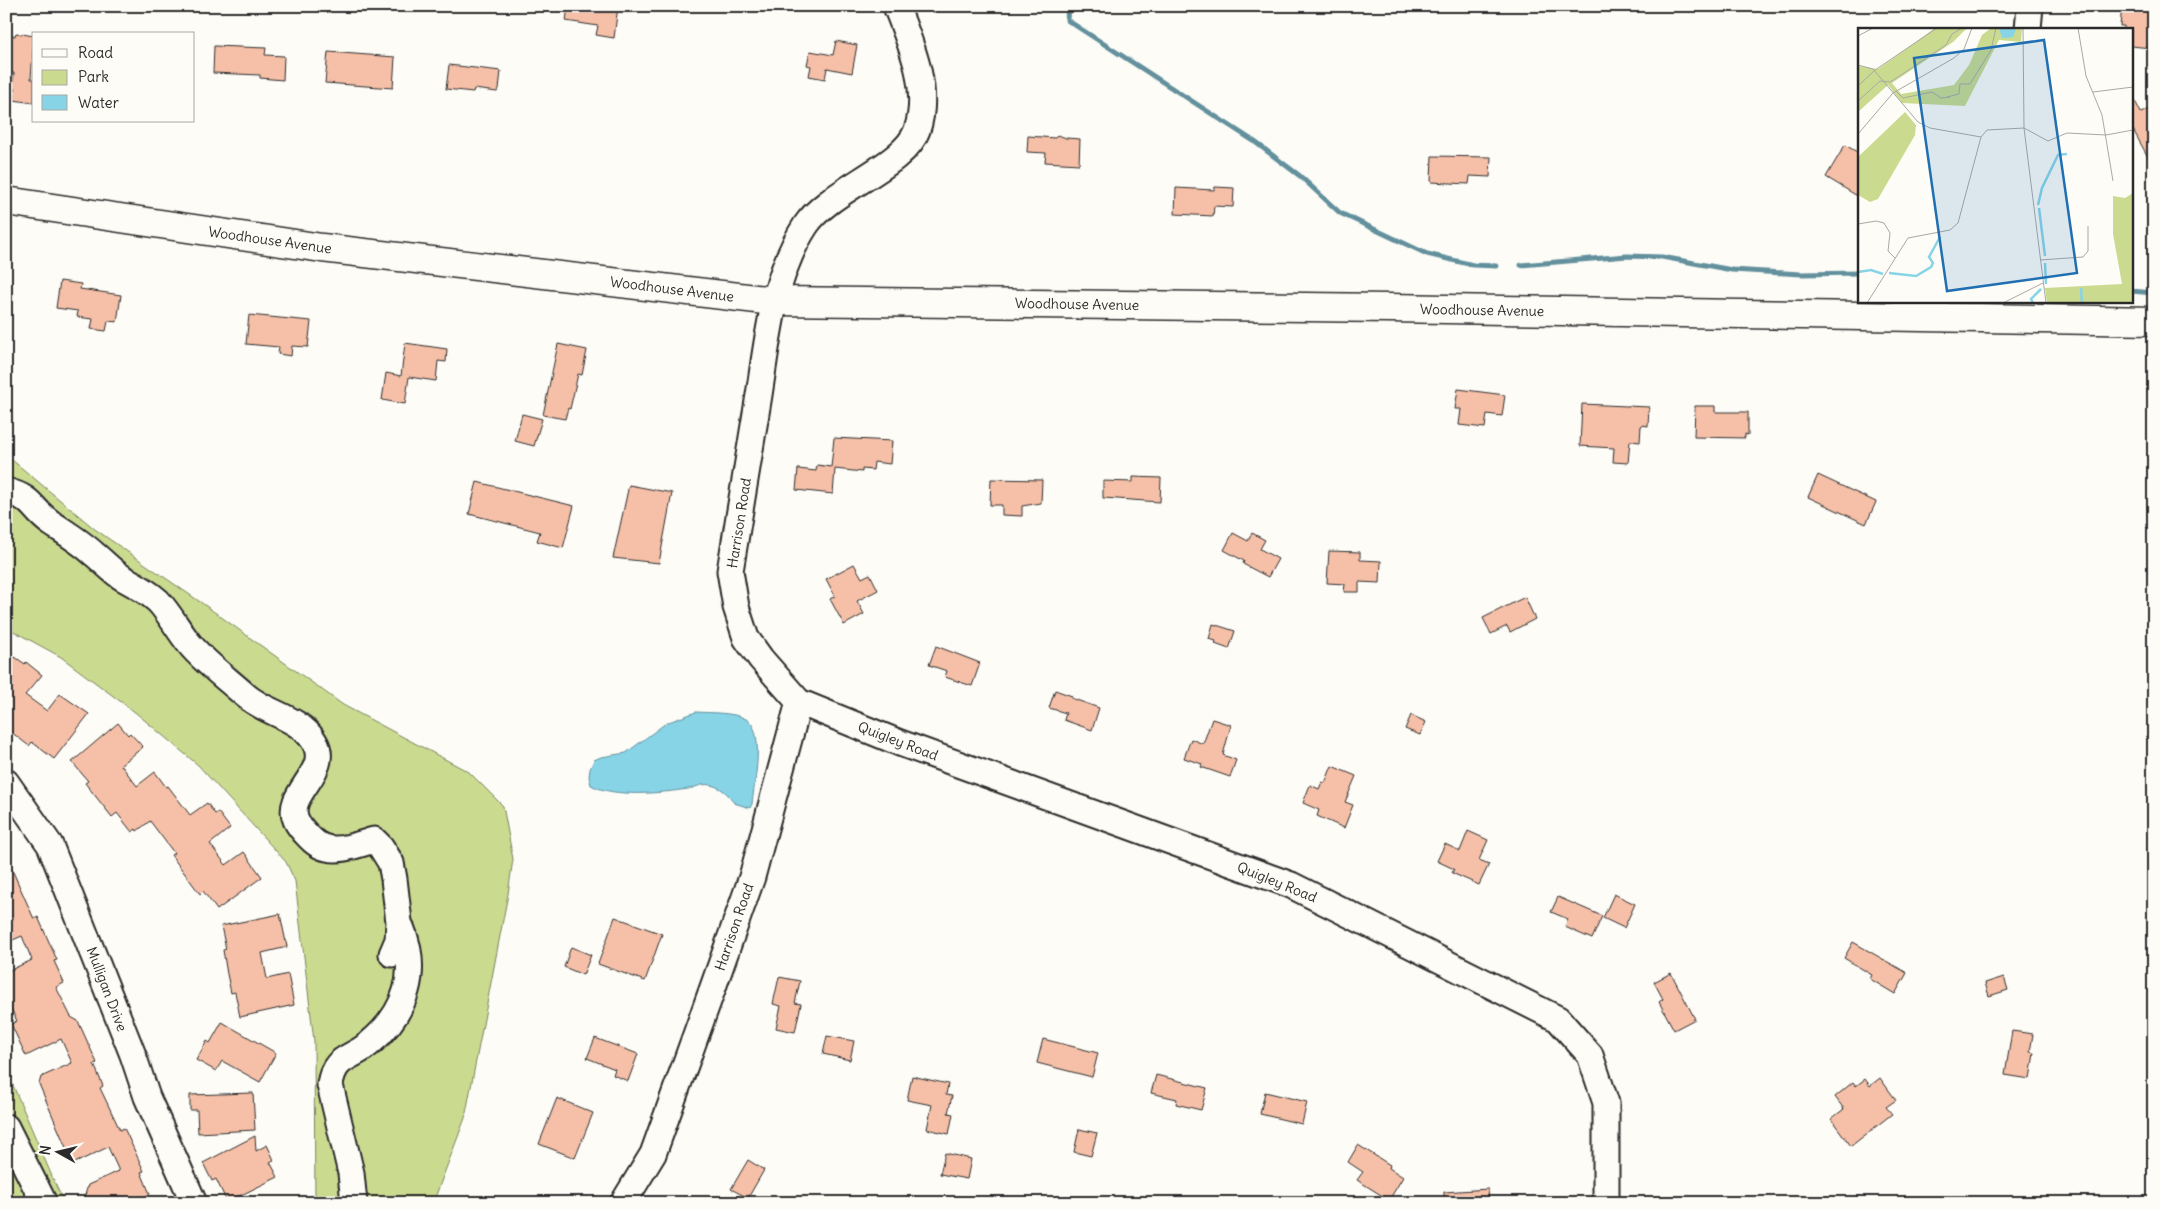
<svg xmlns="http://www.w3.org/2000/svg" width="2160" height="1209" font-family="Delius,sans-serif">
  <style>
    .green { fill: #cadb90; stroke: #7a835e }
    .water { fill: #87d4e7; stroke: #62909c }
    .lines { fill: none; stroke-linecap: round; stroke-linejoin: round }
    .stream { stroke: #62909c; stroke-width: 5 }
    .building { fill: #f6c0a8; stroke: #2b2b2b }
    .minor-casing { stroke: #2b2b2b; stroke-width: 29 }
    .major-casing { stroke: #2b2b2b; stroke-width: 31 }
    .minor { stroke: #fdfcf7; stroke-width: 25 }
    .major { stroke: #fdfcf7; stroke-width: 28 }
    .labels { text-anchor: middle; stroke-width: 4; stroke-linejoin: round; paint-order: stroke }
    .street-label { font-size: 14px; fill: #2b2b2b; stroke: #fdfcf7 }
    .inset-river { fill: none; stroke: #87d4e7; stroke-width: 2.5 }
    .inset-road { fill: none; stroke: #a9a8a5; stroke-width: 1 }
    .view { fill: #1f6fb2; fill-opacity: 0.15; stroke: #1f6fb2; stroke-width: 2.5 }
    .inset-edge { fill: none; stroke: #2b2b2b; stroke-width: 2.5 }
  </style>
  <rect width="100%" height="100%" fill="#fdfcf7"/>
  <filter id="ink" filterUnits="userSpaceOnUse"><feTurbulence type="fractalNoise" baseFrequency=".02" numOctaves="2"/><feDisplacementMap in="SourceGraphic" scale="10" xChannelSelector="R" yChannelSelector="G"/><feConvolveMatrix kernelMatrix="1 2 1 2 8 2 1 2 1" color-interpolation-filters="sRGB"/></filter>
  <g filter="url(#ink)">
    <path class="green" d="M6 455 96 530 206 606 343 705 469 772 503 806 513 859 508 894 465 1118 433 1203H315L314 1041 295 881 286 862 198 765 136 713 61 657 6 627Z
      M6 1069 57 1188 65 1203H6Z"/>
    <path class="water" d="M696 712C711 713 733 712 746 719 766 729 754 784 752 804L750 808 734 803C729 794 721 787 710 785 702 783 695 788 688 789 662 793 614 798 591 785L589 777 590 769 594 760 601 757 626 753 666 723Z"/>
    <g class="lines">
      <path class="stream" d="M1068 6 1067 20 1255 142 1300 176 1340 213 1427 254 1473 265 1496 266
        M1521 265 1627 256 1662 257 1732 270 1801 274 1859 273
        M2131 291 2154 293
        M1656 1200 1658 1203"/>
    </g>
    <path class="building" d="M568 6H618L614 38 596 35 598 26 566 21Z
      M2122 6H2154L2151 48 2131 46V29H2124V26H2120Z
      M16 33 34 36 31 79H34V103L13 100 15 89H12L14 73 6 72V35L15 36Z
      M836 41 857 45 852 73 827 68 825 79 809 76 811 66 807 65 810 51 833 55Z
      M214 46 266 48 265 55 284 56 283 80 260 78V75L213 73Z
      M328 52 395 57 393 88 325 83Z
      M449 65 501 71 499 89 497 92 474 89 473 92 446 89Z
      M2131 93 2141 113 2149 109 2154 117V168L2131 126Z
      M1058 135 1066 138 1080 139 1079 164 1045 162 1046 153 1027 152 1028 136 1055 138Z
      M1845 145 1859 153V197L1826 177Z
      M1432 156 1491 157 1490 177 1470 176 1469 184 1431 182Z
      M1215 187 1234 188 1233 207 1214 206 1213 216 1175 214 1176 188 1214 190Z
      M60 281 81 284 80 289 121 295 117 322 108 321 106 331 91 329 93 319 77 317 78 311 56 308Z
      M249 315 311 321 308 347 292 346 291 356 278 354 279 347 246 344Z
      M405 343 447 349 446 362 438 361 436 381 409 377 405 404 382 400 386 373 401 376Z
      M558 344 587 350 582 375 578 374 570 409 568 408 565 419 543 415Z
      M1458 389 1505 395 1502 416 1487 414 1485 428 1459 425 1461 409H1455Z
      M1582 404 1649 407 1648 426 1641 425 1640 442 1630 441 1628 463 1613 462 1614 448 1580 446Z
      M1695 406H1715V412H1748V435L1745 434V438L1694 437Z
      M522 414 542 419 534 446 515 441Z
      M834 438 892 441 890 464 874 462 873 470 862 469V472L835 469 833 494 796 490 798 469 816 471 817 465 831 467Z
      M1818 475 1876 502 1866 524 1808 497Z
      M1133 477 1161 478 1160 502 1103 498V481L1133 482Z
      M991 479 1042 480 1041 503 1022 506V516L1002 515V505H990Z
      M477 482 574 506 563 548 537 541 540 532 469 514Z
      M629 485 672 493 659 563 613 558Z
      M1233 533 1248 541 1252 533 1265 540 1260 549 1278 559 1268 577 1243 564 1244 561 1224 550Z
      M1329 551 1360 552V560L1381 561 1380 583 1359 582V592H1344L1345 584 1327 583Z
      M854 564 862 578 870 574 878 590 857 601 864 614 844 625 830 599 835 596 826 579Z
      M1525 597 1535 619 1510 632 1507 626 1491 634 1483 618Z
      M1213 624 1235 631 1229 649 1215 644 1216 641 1209 639Z
      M936 646 980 663 972 686 945 677 947 671 929 665Z
      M15 657 25 664 26 662 42 675 25 695 47 711 60 694 89 714 54 759 32 742 29 746 6 728V667Z
      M1055 690 1072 696 1071 698 1099 708 1092 730 1064 720 1066 713 1049 708Z
      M1411 715 1426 722 1420 735 1405 729Z
      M1212 719 1231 725 1223 755 1236 760 1230 777 1201 767 1202 764 1184 758 1191 739 1203 744Z
      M118 723 128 735 130 733 143 747 121 765 137 786 155 772 166 787 168 786 190 815 207 803 215 814 218 812 230 828 210 844 226 865 244 852 262 877 217 910 203 891 200 894 171 855 174 853 150 821 137 831 136 829 132 832 117 813 112 817 85 783 88 781 72 762Z
      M1332 766 1356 776 1345 802 1353 805 1344 828 1317 816 1319 810 1303 803 1310 785 1319 789 1322 782 1325 783Z
      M1468 831 1488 840 1479 860 1489 864 1479 885 1452 873 1454 869 1437 861 1445 844 1460 851Z
      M6 856 34 919 38 917 57 960 54 961 64 983 56 987 71 1017 78 1021 97 1063 94 1064 103 1086 100 1088 120 1130 124 1128 144 1171 141 1172 150 1194 131 1203H95L93 1198 83 1202 88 1185 119 1171 108 1147 73 1164 39 1084 41 1077 72 1063 61 1039 26 1056 11 1024 17 1021 6 998V972L32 960 22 936 6 943Z
      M1614 894 1635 904 1624 928 1603 918Z
      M1558 897 1602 916 1592 939 1565 927 1568 919 1551 912Z
      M280 914 287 947 262 953 267 979 288 974 294 1005 240 1017 235 992 231 993 227 974 223 950 226 949 221 926Z
      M615 917 662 934 645 981 598 964Z
      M1853 942 1907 973 1895 994 1870 979 1872 975 1844 958Z
      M571 947 591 955 583 975 564 967Z
      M1671 973 1695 1019 1674 1030 1659 1002 1663 999 1654 982Z
      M779 977 800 981 795 1003 801 1004 795 1032 776 1028 781 1006 773 1004Z
      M2004 977 2008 990 1989 996 1985 983Z
      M222 1022 276 1053 260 1082 222 1061 216 1071 196 1060 207 1041 210 1043Z
      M2012 1031 2033 1034 2030 1052 2034 1053 2030 1079 2005 1075Z
      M827 1036 854 1041 850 1060 823 1054Z
      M595 1038 638 1054 628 1081 613 1075 615 1069 587 1058Z
      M1043 1039 1098 1053 1092 1077 1037 1063Z
      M1156 1075 1207 1088 1201 1110 1176 1104 1177 1099 1151 1093Z
      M912 1076 948 1084 946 1095 952 1096 948 1113 953 1114 949 1134 927 1129 932 1105 907 1100Z
      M1880 1078 1896 1100 1886 1107 1892 1114 1851 1146 1831 1119 1844 1109 1835 1097 1853 1082 1856 1086 1865 1079 1870 1086Z
      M1265 1092 1307 1102 1302 1124 1260 1114Z
      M253 1093 255 1130 198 1133 197 1110H190V1095Z
      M557 1098 593 1113 575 1158 539 1144Z
      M1079 1129 1097 1133 1091 1156 1074 1152Z
      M255 1136 256 1151 267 1145 274 1160 270 1162 278 1177 227 1202 216 1179 212 1181 203 1163Z
      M1358 1145 1390 1165 1389 1168 1403 1177 1389 1200 1357 1180 1363 1172 1348 1162Z
      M945 1153 971 1159 967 1179 940 1174Z
      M748 1160 764 1170 748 1198 731 1189Z
      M1488 1189 1489 1203H1444V1192Z"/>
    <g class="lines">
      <g class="minor-casing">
        <path id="minor" d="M896 6C911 45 931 89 917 130 905 166 830 189 806 225 773 275 768 338 759 395 749 454 740 512 730 571L736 607 746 638 761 659 799 702 900 743 1291 885 1558 1019 1590 1055 1606 1103V1203
          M2028 29 2030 6
          M6 491C34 498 31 509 51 523 66 533 81 542 94 554 104 562 113 572 123 578 136 585 147 591 158 601 171 615 179 632 192 647 207 664 227 679 245 695 265 713 299 717 314 741 333 771 284 793 296 820 299 827 305 833 310 838 329 858 352 846 374 840L381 847 391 863 394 879 399 922 398 940 392 954
          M6 782 50 845 133 1055 147 1097 194 1203
          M6 1127 44 1203
          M354 1203 351 1173 330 1085C334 1055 351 1060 370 1043 406 1013 420 972 401 927
          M623 1203 653 1154 711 993 752 877 799 702"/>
      </g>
      <g class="major-casing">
        <path id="major" d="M6 201 322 248 774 301 1389 308 2154 321"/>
      </g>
      <use href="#minor" class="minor"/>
      <use href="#major" class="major"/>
    </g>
  </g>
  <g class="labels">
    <g class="street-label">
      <text transform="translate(270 240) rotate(8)" y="5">Woodhouse Avenue</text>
      <text transform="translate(672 289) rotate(7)" y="5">Woodhouse Avenue</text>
      <text transform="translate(1077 304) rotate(1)" y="5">Woodhouse Avenue</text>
      <text transform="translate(1482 310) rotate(1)" y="5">Woodhouse Avenue</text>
      <text transform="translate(739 523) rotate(-81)" y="5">Harrison Road</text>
      <text transform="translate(898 741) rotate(21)" y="5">Quigley Road</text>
      <text transform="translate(1277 882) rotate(22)" y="5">Quigley Road</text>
      <text transform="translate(734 927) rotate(-71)" y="5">Harrison Road</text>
      <text transform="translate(107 989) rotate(69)" y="5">Mulligan Drive</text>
    </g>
  </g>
  <g transform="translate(1858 28)">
    <rect width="275" height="275" fill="#fdfcf7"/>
    <path d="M77 0H109L95 14 34 55 43 66 96 57 111 37 124 7 133 0H164L163 14 141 12 107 78 44 75 30 57 0 84V38L20 41ZM47 84 58 97 57 107 20 171 12 174 0 167V129ZM275 165V275H189L187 260 264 256 255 206V168L267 170Z" fill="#cadb90"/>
    <path d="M141 0H158V1L155 9 148 10H144Z" fill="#87d4e7"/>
    <path class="inset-river" d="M180 177 184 160 200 127 209 126M181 180 187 228M187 235 188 256M0 244 13 242 25 246M31 245 58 248 73 239 75 235 71 229 82 209M223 260 224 275M175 275 173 271 183 261"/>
    <path class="inset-road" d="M165 0 166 100 188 275M220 0 228 48 244 87 255 153M0 8 15 0M0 37 15 41 60 94 72 100 123 109M0 58 17 42 79 0M38 63 45 70 74 64 83 70 92 69M235 64 275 59M89 69 101 66 102 56H112L133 22 138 0M0 73 22 53 32 54 40 49 88 17 94 6 104 0M0 106 35 65 96 30 106 21 114 0M0 196 18 193 26 195 32 205 30 223 37 230M182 232 225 229 230 223V198M9 275 50 210 92 202 100 195 123 109 129 102 166 100 190 113 209 105 248 107 275 102M145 275 185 255"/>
    <path class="view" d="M186 12 219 245 89 263 56 30Z"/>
    <rect width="275" height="275" class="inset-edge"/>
  </g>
  <rect width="2160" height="1209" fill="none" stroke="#fdfcf7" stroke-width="25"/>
  <rect x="12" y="12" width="2135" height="1184" fill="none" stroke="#2b2b2b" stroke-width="2" filter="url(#ink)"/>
  <rect x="32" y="32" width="162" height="90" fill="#fdfcf7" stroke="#a9a8a5"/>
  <rect x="42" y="49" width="25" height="8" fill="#fdfcf7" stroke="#a9a8a5"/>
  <text x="78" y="58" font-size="15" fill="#2b2b2b">Road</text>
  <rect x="42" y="70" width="25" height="15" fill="#cadb90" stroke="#a9a8a5"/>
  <text x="78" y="82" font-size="15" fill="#2b2b2b">Park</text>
  <rect x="42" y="95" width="25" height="15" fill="#87d4e7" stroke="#a9a8a5"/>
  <text x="78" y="108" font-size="15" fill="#2b2b2b">Water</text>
  <g transform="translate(58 1152) rotate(278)" stroke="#fdfcf7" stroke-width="4" paint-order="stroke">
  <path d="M0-4L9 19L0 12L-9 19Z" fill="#2b2b2b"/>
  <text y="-8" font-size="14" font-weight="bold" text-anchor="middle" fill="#2b2b2b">N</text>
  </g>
</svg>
